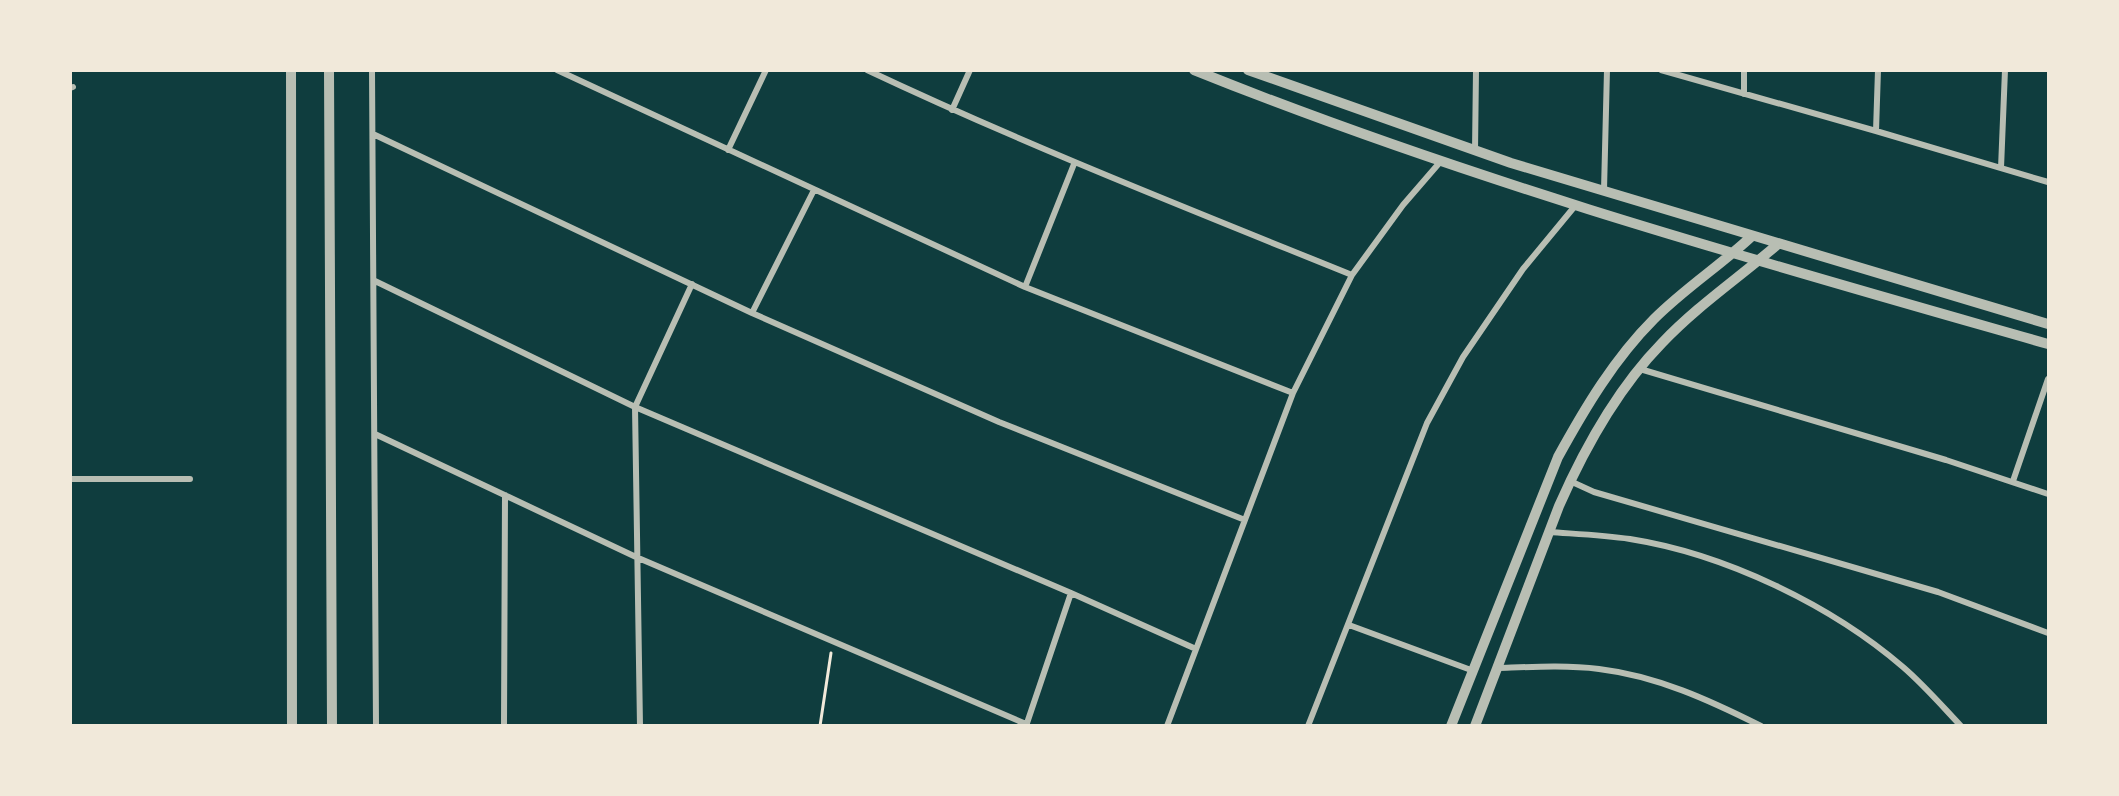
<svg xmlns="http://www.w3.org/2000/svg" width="2119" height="796" font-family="Montserrat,sans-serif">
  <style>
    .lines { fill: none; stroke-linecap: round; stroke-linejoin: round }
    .path { stroke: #f1e9da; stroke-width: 3 }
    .minor { stroke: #b8beb3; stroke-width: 6 }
    .tertiary { stroke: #b8beb3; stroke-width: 10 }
  </style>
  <rect width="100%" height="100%" fill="#0f3d3e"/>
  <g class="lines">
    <path class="path" d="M820 726 831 653"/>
    <path class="minor" d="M372 70 376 726
      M557 70 1025 287 1293 393
      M867 70C1026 145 1189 209 1352 275
      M1661 70 1876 131 2048 182
      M70 88 73 87
      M1744 94V70
      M952 110 970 70
      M1876 131 1878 70
      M373 134 752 313 999 422 1245 520
      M728 150 766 70
      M1475 151 1476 70
      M2001 168 2005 70
      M1604 190 1607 70
      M375 281 635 407 1071 593 1196 649
      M1025 287 1074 164
      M752 313 814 190
      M1640 369 1946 460 2048 494
      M375 434 636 557 1026 724
      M70 479H190
      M1570 481 1594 492 1938 592 2048 633
      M2013 481 2048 379
      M1549 532C1576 534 1603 535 1630 539 1725 554 1831 605 1903 667 1924 685 1942 706 1961 726
      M1349 625 1471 670
      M1497 668C1531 667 1566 665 1599 669 1657 676 1709 700 1761 726
      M504 726 505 495
      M640 726 635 407 692 284
      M1026 726 1071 593
      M1167 726 1293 393 1352 275 1403 205 1441 161
      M1308 726 1427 423 1463 357 1523 269 1575 206"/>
    <path class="tertiary" d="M291 70 292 726
      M329 70 332 726
      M1194 70C1472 182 1761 262 2048 344
      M1248 70 1511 163 2048 324
      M1451 726 1558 457C1585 408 1614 359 1654 319 1685 288 1721 265 1752 236
      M1475 726 1559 506C1585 447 1617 389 1662 343 1697 306 1740 277 1778 244"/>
  </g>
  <rect width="2119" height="796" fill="none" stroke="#f1e9da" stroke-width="144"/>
</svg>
